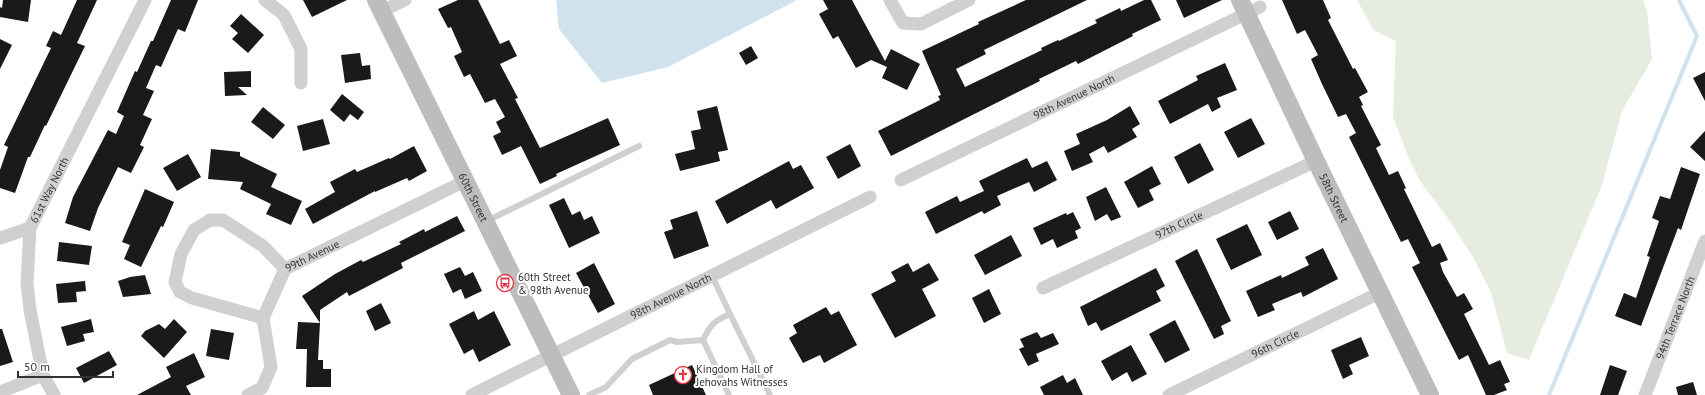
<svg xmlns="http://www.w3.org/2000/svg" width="1705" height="395" font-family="'PT Sans',sans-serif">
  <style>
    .green { fill: #e6ecdf }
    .water { fill: #cfe2ee }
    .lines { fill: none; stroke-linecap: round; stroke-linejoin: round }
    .stream { stroke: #cfe2ee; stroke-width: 4 }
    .building { fill: #1a1a1a }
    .lane { stroke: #d0d0d0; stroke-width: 6 }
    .street { stroke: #d0d0d0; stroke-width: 13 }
    .secondary { stroke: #bdbdbd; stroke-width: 18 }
    .labels { text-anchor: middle; stroke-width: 4; stroke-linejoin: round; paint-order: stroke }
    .street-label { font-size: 11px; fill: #333; stroke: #fff }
    .poi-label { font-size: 11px; fill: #333; stroke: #fff; text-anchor: start }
  </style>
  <rect width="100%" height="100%" fill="#fff"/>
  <path class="green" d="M1357 0H1643L1647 11 1652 59 1622 111 1602 185 1529 360 1507 353 1491 292 1474 259 1450 221 1420 181 1409 159 1393 117 1396 41 1373 30Z"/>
  <path class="water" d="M556 0H797L668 67 602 83 559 29Z"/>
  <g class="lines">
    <path class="stream" d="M1549 395 1697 36 1679 0"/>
  </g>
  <path class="building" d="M3 0H31L28 22 0 17V7L2 8Z
    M77 0H97L77 43 85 46 46 126 45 125 30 157H28L15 193 0 188V170L8 147 4 145 51 48 46 46 53 31 61 35Z
    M171 0H198L185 32 178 29 161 67 156 65 146 88 154 91 143 115 152 119 140 145 144 147 131 173 118 167 98 208 90 231 65 223 73 197 108 130 116 134 124 116 117 112 135 71 137 72 151 41H153Z
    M303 0H347L312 17Z
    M458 0H478L500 44 509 40 517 56 500 64 518 98 515 99 540 148 608 118 620 145 556 174 557 176 540 184 521 146 502 155 493 136 501 132 496 122 505 117 495 99 485 103 470 74 464 77 454 56 462 52 451 27 448 28 438 9Z
    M823 0H852L885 61 891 49 920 64 907 90 882 78 887 67 871 60 856 68 838 36 833 39 819 14 828 9Z
    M1026 0H1087L984 50 986 54 956 69 965 87 1042 50 1041 48 1058 40 1059 41 1097 23 1095 20 1120 8 1121 11 1144 0H1151L1161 20 1132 34 1133 36 1078 64 1076 61 1039 79 1040 81 891 156 878 131 940 100 938 96 941 95 922 51 979 24 978 22Z
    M1176 0H1222L1184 18Z
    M1282 0H1323L1331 18 1328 20 1353 69 1355 68 1368 92 1359 97 1363 105 1361 106 1381 145 1376 148 1389 175 1398 171 1406 188 1404 189 1432 247 1440 243 1448 260 1440 263 1443 272 1457 297 1464 293 1473 309 1464 314 1489 365 1500 360 1510 382 1504 384 1507 390 1494 395H1486L1468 355 1459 360 1412 267 1420 263 1408 239 1401 242 1349 137 1356 133 1346 114 1338 117 1322 84 1311 59 1318 55 1305 30 1297 34Z
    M241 14 264 35 248 53 232 39 238 33 230 26Z
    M0 39 12 45 0 69Z
    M751 46 758 58 746 65 739 53Z
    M360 53 362 66 370 65 371 79 345 83 341 55Z
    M1225 63 1237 90 1217 98 1221 107 1212 112 1208 104 1170 124 1158 101 1198 80 1196 76Z
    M251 71V87H238L247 95 225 96 224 72Z
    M1705 72V101L1693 78Z
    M342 94 364 112 358 120 350 114 344 122 330 110Z
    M717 106 728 150 718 152 720 161 680 171 675 154 695 149 691 131 701 129 697 111Z
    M1130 106 1140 124 1132 129 1137 137 1108 153 1104 146 1089 154 1093 162 1072 171 1064 151 1080 144 1076 134 1107 120Z
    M263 107 285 125 273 139 251 122Z
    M1251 118 1265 144 1238 158 1224 132Z
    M323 119 330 144 303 151 297 126Z
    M1705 131V161L1690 147Z
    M1200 143 1214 170 1188 184 1174 157Z
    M850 144 861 166 838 179 826 157Z
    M414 146 427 171 409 181 407 178 375 192V191L313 224 305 209 335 192 330 182 355 169 357 172 389 158 390 159Z
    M211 149 240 152V156L277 174 271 187 302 201 291 225 266 214 271 204 240 189 243 182 208 179Z
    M188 154 201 177 177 191 163 168Z
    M1027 158 1032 168 1047 161 1057 180 1034 192 1029 182 997 196 1001 205 984 214 982 211 936 234 925 212 957 196 960 202 984 191 979 181Z
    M789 161 793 169 801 165 814 188 776 209 771 200 727 224 715 201Z
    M1152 166 1161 184 1149 190 1154 200 1138 208 1124 182Z
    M1681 167 1700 174 1681 230 1678 228 1641 326 1615 316 1624 293 1636 298 1650 257 1647 256 1659 221 1652 218 1660 196 1670 199Z
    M1106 187 1121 217 1111 221 1107 214 1095 221 1086 197Z
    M145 189 174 202 163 227 161 226 141 267 124 259 130 245 122 242Z
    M564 198 572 215 580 211 584 220 592 216 600 233 569 248 549 205Z
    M697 211 709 246 674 259 664 232 673 229 670 220Z
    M1290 211 1299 229 1277 240 1268 222Z
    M1073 212 1081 228 1075 231 1078 238 1057 248 1053 239 1041 245 1033 228 1066 213 1067 215Z
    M457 216 465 231 401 263 403 268 349 296 347 292 320 310V323L302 296 335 274 361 260 363 262 401 244 399 242 424 229 425 232Z
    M1247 224 1262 255 1231 270 1216 239Z
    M1011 235 1022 256 985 275 974 255Z
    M59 242 92 246 89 265 57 261Z
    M1323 248 1338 279 1303 297 1301 292 1272 304 1275 310 1258 317 1246 291 1281 275 1282 278 1309 265 1305 257Z
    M1197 249 1231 321 1221 326 1224 334 1214 339 1175 261Z
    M594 263 615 304 598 313 576 273Z
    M908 263 913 272 929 263 939 280 922 289 936 316 895 338 871 294 896 281 891 272Z
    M460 267 465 276 473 272 482 291 465 299 461 289 453 293 444 274Z
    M1156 268 1165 286 1156 291 1161 301 1101 331 1096 322 1088 326 1080 307Z
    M145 275 151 294 123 297 118 281 130 277Z
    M85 281 86 291 76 292 77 302 58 303 56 284Z
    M989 289 1001 314 984 323 972 298Z
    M381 303 391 323 375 331 366 311Z
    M826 307 831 315 839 311 857 345 824 363 820 355 803 363 789 338 797 333 793 325Z
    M474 311 478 320 494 311 511 345 479 362 473 349 464 354 449 324Z
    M91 319 94 332 83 334 85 341 67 346 61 327Z
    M174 319 187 332 164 358 141 336 145 331 159 324 165 329Z
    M1175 320 1190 350 1165 363 1149 334Z
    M298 322 320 323 318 360H323V369H331V387H306L307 349H296Z
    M0 329H2L13 362 0 366Z
    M211 329 234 333 229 360 206 356Z
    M1037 332 1041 338 1053 333 1059 344 1036 354 1039 361 1028 366 1019 349 1024 347 1020 339Z
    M1361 337 1369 356 1349 365 1353 374 1343 379 1331 350Z
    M1131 345 1147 374 1132 382 1127 372 1112 381 1101 361Z
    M109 351 117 365 84 383 76 368Z
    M194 353 205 377 186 386 191 395H137L171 377 166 367Z
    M692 365 706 395H653L649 385Z
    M1610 365 1627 371 1618 395H1600Z
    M1063 375 1067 383 1075 378 1083 395H1044L1040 387Z
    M1693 382 1697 395H1678L1676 387Z"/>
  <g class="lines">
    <path class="lane" d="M487 221 639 146
      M712 276 730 314C714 321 711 324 703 340L729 395
      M730 314 770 395
      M589 395 606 387 632 359 670 340 677 342 703 340"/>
    <g class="street">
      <path d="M265 0 284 15 301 49V83"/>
      <path d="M890 0 903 23 921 24 969 0"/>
      <path d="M382 11 405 0"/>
      <path id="s1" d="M901 180 1260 7"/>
      <path d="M0 238 30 228"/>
      <path id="s2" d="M1043 288 1316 161"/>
      <path d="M263 318 192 298 180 292 175 282 181 254 194 230 210 220H223L263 246 285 269"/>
      <path d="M0 392 43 375"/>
      <path id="s3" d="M54 395 43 375 30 310 27 283 30 228 145 0"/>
      <path id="s4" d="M248 395 262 388 271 367 263 318 285 269 465 181"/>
      <path id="s5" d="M472 395 870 197"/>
      <path id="s6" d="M1169 395 1375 295 1380 290"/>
      <path id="s7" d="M1645 395 1705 241"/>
    </g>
    <g class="secondary">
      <path id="s8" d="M376 0 571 395"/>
      <path id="s9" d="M1240 0 1316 161 1430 395"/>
    </g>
  </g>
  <defs>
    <g id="bus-ring" transform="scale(0.9)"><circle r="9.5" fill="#fff" stroke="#e63946" stroke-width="1.5"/><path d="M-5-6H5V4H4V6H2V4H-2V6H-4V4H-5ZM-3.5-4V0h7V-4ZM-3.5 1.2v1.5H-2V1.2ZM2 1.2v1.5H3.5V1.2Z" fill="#e63946"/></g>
    <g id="church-ring" transform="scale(0.9)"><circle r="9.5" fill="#fff" stroke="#e63946" stroke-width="1.5"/><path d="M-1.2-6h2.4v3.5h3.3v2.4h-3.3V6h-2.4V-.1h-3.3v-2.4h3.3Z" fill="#e63946"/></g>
  </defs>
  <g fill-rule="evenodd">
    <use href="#bus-ring" x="505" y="283"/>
    <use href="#church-ring" x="683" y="375"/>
  </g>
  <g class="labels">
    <g class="street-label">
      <text dy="4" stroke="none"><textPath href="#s1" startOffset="192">98th Avenue North</textPath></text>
      <text dy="4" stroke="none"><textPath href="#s3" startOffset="214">61st Way North</textPath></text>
      <text dy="4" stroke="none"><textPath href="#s8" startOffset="220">60th Street</textPath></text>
      <text dy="4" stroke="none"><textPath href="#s9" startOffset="219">58th Street</textPath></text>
      <text dy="4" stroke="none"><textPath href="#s2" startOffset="150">97th Circle</textPath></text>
      <text dy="4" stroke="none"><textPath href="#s4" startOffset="172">99th Avenue</textPath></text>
      <text dy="4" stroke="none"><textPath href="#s5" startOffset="222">98th Avenue North</textPath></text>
      <text dy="4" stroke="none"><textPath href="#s7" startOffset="83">94th Terrace North</textPath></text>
      <text dy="4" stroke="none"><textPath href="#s6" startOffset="118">96th Circle</textPath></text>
    </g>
    <g class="poi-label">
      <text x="518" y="281">60th Street<tspan x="518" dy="13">&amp; 98th Avenue</tspan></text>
      <text x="696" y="373">Kingdom Hall of<tspan x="696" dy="13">Jehovahs Witnesses</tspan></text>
    </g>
  </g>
  <path d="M18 371v6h95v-6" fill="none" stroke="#333333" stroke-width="2"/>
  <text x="24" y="371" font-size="12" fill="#333333" stroke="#ffffff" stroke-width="3" paint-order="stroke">50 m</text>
</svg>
